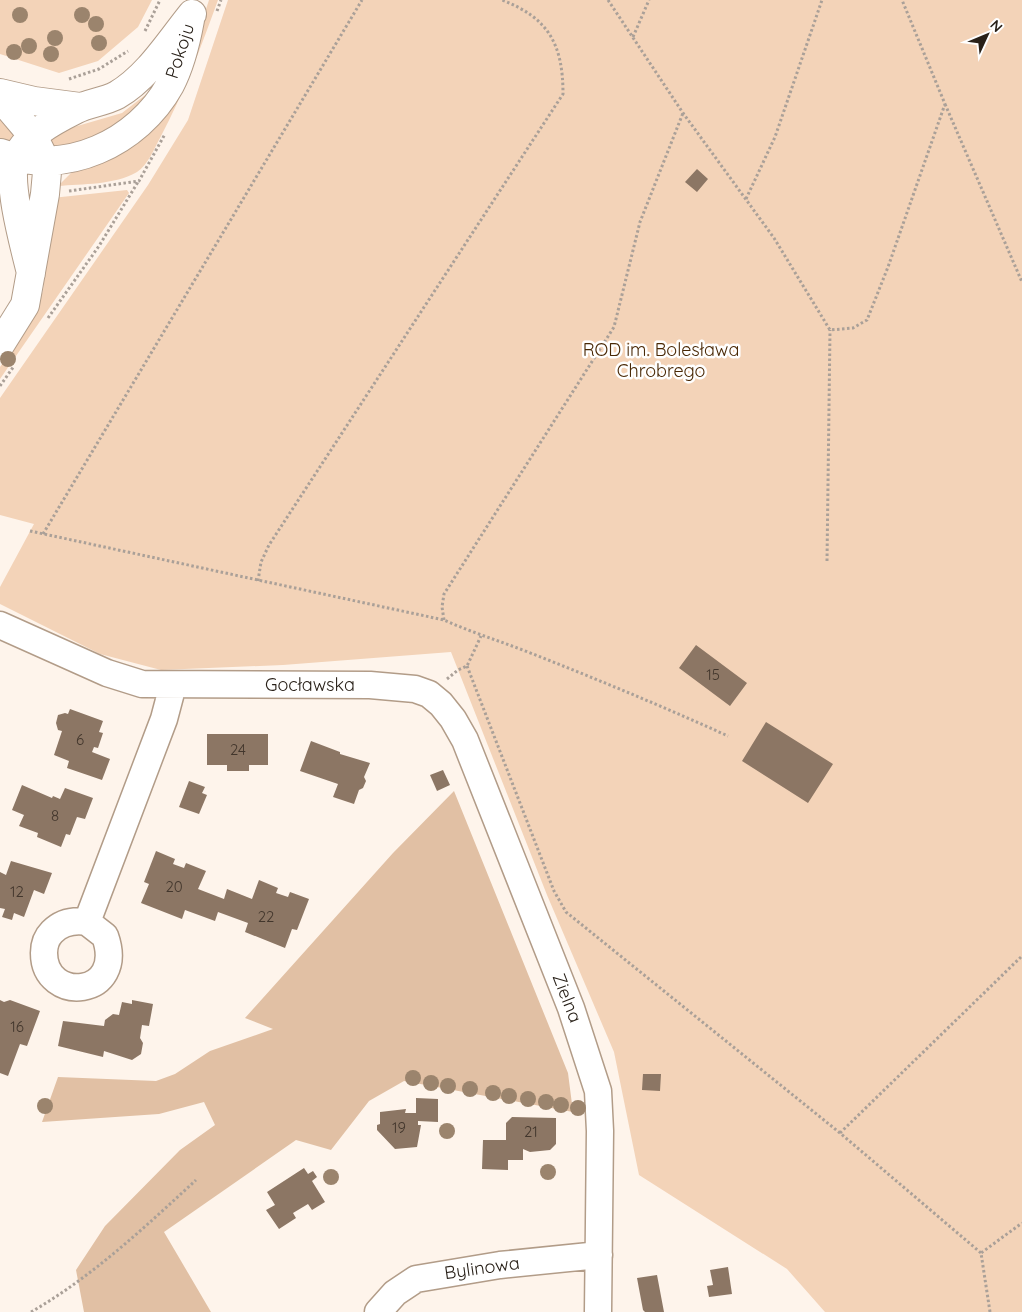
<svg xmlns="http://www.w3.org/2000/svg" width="1022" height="1312" font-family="Quicksand,sans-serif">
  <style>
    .green { fill: #f3d3b8 }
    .forest { fill: #e1c0a4 }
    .building { fill: #8c7664 }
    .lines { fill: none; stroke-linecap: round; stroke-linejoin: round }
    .street-casing { stroke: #b29c88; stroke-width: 29 }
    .secondary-casing { stroke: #b29c88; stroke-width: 30 }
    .path { stroke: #aaa098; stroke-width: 3; stroke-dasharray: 2.5 2.5; stroke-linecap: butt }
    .street { stroke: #fff; stroke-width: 26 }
    .secondary { stroke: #fff; stroke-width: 28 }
    .tree { fill: #9b846d }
    .labels { text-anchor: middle; stroke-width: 5; stroke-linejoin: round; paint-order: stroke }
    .number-label { font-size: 15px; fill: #42362c }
    .street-label { font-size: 18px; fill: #292119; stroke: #fff }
    .park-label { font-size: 18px; fill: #4a2906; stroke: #fff }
  </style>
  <rect width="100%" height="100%" fill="#fef4eb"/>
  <path class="green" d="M0 0H152L138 27 98 61 59 73 0 54Z
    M209 0H218C201 47 184 93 160 138 154 149 148 165 137 172 115 185 82 184 58 186L71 173 88 162 195 43Z
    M228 0H1022V1312H825L787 1269 639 1175 614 1052 547 895 451 652 283 665 161 670 100 654 0 604V587L34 524 0 515V398L148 185 188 120Z
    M153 89 118 130 55 150 49 140 67 129 122 113Z
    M0 111 18 131 14 145 0 141Z
    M127 190 129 193 0 379V367L30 323 43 291 52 198Z"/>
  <path class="forest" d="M454 791 568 1073 573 1112 404 1081 369 1101 331 1150 296 1140 164 1232 211 1312H84L76 1270 105 1226 180 1150 215 1125 204 1102 159 1114 42 1122 58 1077 156 1081 175 1074 210 1051 273 1029 245 1018 393 853Z"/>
  <path class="building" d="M697 169 708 179 697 192 685 182Z
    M696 645 747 683 730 706 679 668Z
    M70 709 103 721 99 732 103 733 98 748 94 747 92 752 110 759 102 780 67 768 69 761 54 755 62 731 58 730 56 723 58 715 65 713 68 714Z
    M766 722 833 764 808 803 742 761Z
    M207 734H268V765H249V771H227V765H207Z
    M311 741 340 752V754L370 763 364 777 366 781 363 788 359 790 354 804 333 797 338 784 300 771Z
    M443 770 450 785 437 791 430 775Z
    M189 781 205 787 202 793 207 795 199 814 179 807Z
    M22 785 52 798 53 796 60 799 65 788 93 798 85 819 77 817 70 835 66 834 61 847 37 837 38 833 19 826 24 815 12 810Z
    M156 851 175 859 173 864 184 868 186 863 206 871 198 889 224 899 227 889 252 899 259 880 278 888 276 893 288 897 290 892 309 899 297 930 292 929 285 948 245 932 248 923 218 912 215 921 185 910 182 919 141 903 149 884 144 882Z
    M11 861 52 873 44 894 34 890 24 917 14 913 12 920 2 917 5 909 0 908V872L6 875Z
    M0 1000 4 1002 10 1000 40 1011 27 1046 20 1044 8 1076 0 1073Z
    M132 1000 153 1004 149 1026 142 1025 140 1038 143 1043 141 1054 132 1060 104 1051 103 1057 58 1046 63 1021 104 1026 105 1020 113 1014 119 1015 122 1002 132 1004Z
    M643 1074H661L660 1091 642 1090Z
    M416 1098 438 1099V1122L418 1121V1125H421L417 1147 395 1149 377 1130V1125L380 1124V1112L406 1109 405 1113H416Z
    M512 1117 556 1118V1144L550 1150 530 1152 523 1149V1160H508V1170L482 1169 483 1140H506V1123Z
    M304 1168 308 1174 313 1171 317 1177 312 1181 325 1202 312 1210 308 1204 293 1213 296 1218 279 1229 266 1210 275 1205 267 1192Z
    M728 1267 732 1294 709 1297 707 1286 713 1285 710 1270Z
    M657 1275 664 1312H645L643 1310 637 1278Z"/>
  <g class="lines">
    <g class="street-casing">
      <path id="street" d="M0 625 107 673 142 684 370 685 415 689 429 694 441 704 453 719 465 740 571 1008 598 1091 600 1131 598 1312
        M87 922 105 936C127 998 44 1004 44 953 44 945 46 938 52 932 62 922 74 920 87 922L164 719 173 685
        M378 1312 395 1293 416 1279 500 1265 599 1255"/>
    </g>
    <g class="secondary-casing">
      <path id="secondary" d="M0 93 34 101 80 107
        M0 97 33 136 46 162 47 172 45 194 25 305 0 345
        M1 153C65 177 138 143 170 85 181 64 186 42 190 20
        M31 273C25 248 7 184 15 161 24 136 53 121 75 110 88 103 104 102 117 95 148 77 170 41 192 14"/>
    </g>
    <path class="path" d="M608 0 683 113 774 238 830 330 853 328 867 320 888 267 945 104 902 0
      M217 11 221 0
      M145 31 160 0
      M633 37 649 0
      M69 79 99 69 128 51
      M945 104 1022 282
      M69 191 139 181 165 134
      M746 199 775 137 822 0
      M48 318 99 246 138 182
      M0 386 14 366
      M30 531 444 620C473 633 503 642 533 654 599 680 664 707 728 736
      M43 534 362 0
      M827 561 830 330
      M258 581 261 562 269 545 563 94C563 45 549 18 502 0
      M444 620 442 607 444 594 614 327 640 222 683 113
      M467 666 554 891 566 912 840 1133 981 1253
      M447 679 458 670 467 666 481 636
      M840 1133 1022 956
      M31 1312C92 1277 145 1227 196 1180
      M990 1312 981 1253 1022 1223"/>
    <use href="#street" class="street"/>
    <use href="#secondary" class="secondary"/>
  </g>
  <g class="tree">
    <circle cx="20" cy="15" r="8"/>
    <circle cx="82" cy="15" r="8"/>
    <circle cx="96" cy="24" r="8"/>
    <circle cx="55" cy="38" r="8"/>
    <circle cx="99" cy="43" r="8"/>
    <circle cx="29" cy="46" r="8"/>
    <circle cx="14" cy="52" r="8"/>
    <circle cx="51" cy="54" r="8"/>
    <circle cx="8" cy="359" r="8"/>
    <circle cx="413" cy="1078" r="8"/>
    <circle cx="431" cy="1083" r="8"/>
    <circle cx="448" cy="1086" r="8"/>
    <circle cx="470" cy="1089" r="8"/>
    <circle cx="493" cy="1093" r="8"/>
    <circle cx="509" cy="1096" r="8"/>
    <circle cx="528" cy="1099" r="8"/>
    <circle cx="546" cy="1102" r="8"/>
    <circle cx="561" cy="1105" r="8"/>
    <circle cx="45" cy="1106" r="8"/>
    <circle cx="578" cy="1108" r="8"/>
    <circle cx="447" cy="1131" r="8"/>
    <circle cx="548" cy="1172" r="8"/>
    <circle cx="331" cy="1177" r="8"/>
  </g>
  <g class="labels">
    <g class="number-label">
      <text x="713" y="680">15</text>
      <text x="80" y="745">6</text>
      <text x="238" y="755">24</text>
      <text x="55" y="821">8</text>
      <text x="174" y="892">20</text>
      <text x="17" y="897">12</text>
      <text x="266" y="922">22</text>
      <text x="17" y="1032">16</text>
      <text x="399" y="1133">19</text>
      <text x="531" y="1137">21</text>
    </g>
    <g class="street-label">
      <text transform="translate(180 51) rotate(-72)" y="6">Pokoju</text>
      <text x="310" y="691">Gocławska</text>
      <text transform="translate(567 998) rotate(69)" y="6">Zielna</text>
      <text transform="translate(482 1268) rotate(-8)" y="6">Bylinowa</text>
    </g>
    <g class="park-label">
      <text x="661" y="356">ROD im. Bolesława<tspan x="661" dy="21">Chrobrego</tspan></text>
    </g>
  </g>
  <g transform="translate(987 35) rotate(46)" stroke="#ffffff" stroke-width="4" paint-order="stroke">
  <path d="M0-4L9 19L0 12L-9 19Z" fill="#292119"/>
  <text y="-8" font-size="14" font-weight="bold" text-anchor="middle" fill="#292119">N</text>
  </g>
</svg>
